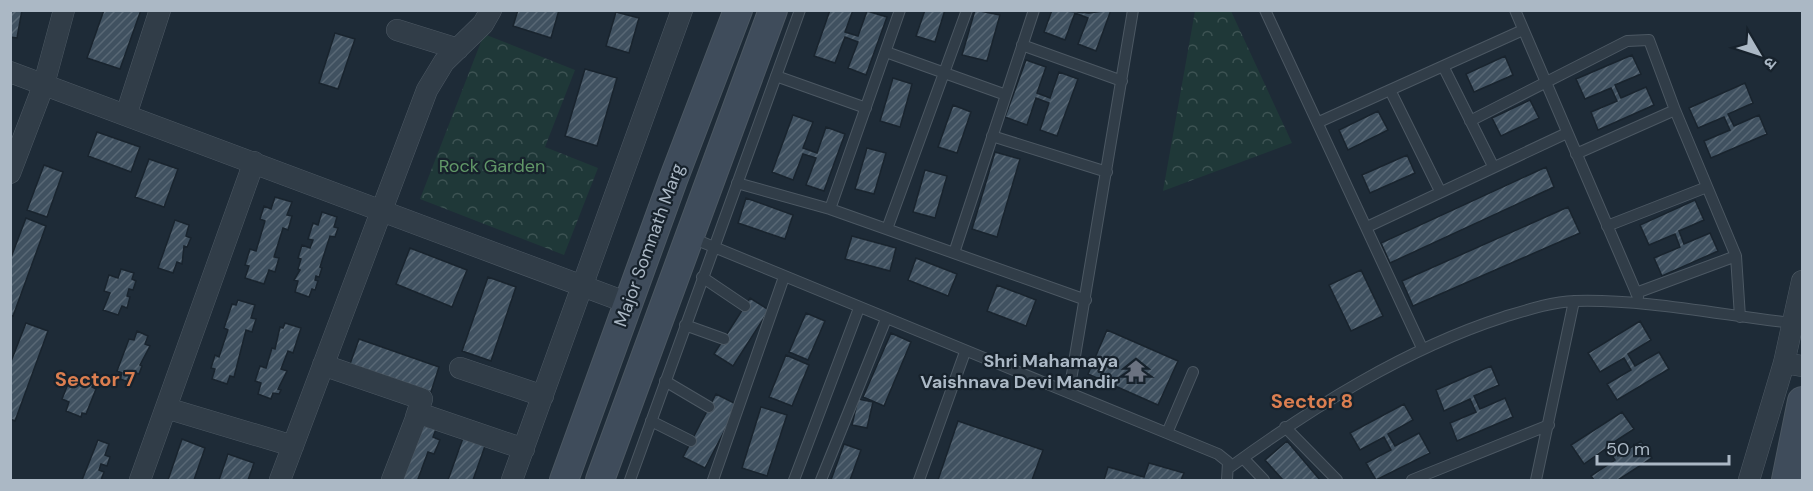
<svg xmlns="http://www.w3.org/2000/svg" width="1813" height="491" font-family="'DM Sans','Noto Sans Devanagari',sans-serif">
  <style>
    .forest { fill: url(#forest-crowns) }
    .building { fill: url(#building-hatch); stroke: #19242e; stroke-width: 1.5 }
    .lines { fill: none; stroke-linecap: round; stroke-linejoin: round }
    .lane-casing { stroke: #4c5863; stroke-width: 12 }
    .street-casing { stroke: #4c5863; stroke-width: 22 }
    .secondary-casing { stroke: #4c5863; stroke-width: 30 }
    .lane { stroke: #313d48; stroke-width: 10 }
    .street { stroke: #313d48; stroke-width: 21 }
    .secondary { stroke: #3f4c5b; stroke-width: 28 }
    .labels { text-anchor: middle; stroke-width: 4.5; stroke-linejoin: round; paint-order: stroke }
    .park-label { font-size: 18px; fill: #619768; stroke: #17222c }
    .street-label { font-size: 18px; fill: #abb8c5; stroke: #17222c }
    .poi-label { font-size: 18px; font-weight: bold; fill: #abb8c5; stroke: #17222c; text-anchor: end }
    .neighbourhood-label { font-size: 20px; font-weight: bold; fill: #db7e50; stroke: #17222c }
  </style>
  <defs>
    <pattern id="forest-crowns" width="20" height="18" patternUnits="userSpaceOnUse" patternTransform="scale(1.5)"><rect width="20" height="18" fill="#1f3838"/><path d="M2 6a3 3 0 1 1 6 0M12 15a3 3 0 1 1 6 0" fill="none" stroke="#3d5353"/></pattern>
    <pattern id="building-hatch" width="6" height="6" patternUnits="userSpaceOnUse" patternTransform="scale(1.5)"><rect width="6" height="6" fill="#405160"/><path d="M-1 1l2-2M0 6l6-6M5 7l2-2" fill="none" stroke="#596875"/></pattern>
  </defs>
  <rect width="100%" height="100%" fill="#1e2b37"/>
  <path class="forest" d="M1195 11H1231L1292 143 1163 191Z
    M484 34 575 70 545 147 598 168 564 255 420 199Z"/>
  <path class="building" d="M10 10H22L17 38 10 37Z
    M104 10H141L120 69 87 58Z
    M518 10H559L551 38 513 26Z
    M830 10H853L845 32 858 36 867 11 887 17 866 75 848 68 858 42 845 37 835 63 814 56Z
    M925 10H945L935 42 916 36Z
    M975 10 1000 15 987 61 962 55Z
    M1052 10 1089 13 1111 10 1096 51 1078 44 1088 18 1075 13 1065 40 1044 32Z
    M616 12 639 18 629 53 606 46Z
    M335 33 355 39 338 89 319 83Z
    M1632 55 1641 74 1615 85 1621 98 1646 87 1654 105 1598 130 1591 112 1617 101 1611 88 1585 99 1576 79Z
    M1505 56 1513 75 1474 92 1466 74Z
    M1026 60 1046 67 1037 93 1050 98 1059 72 1078 79 1057 136 1040 130 1049 103 1036 98 1027 125 1005 117Z
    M585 69 617 78 597 146 565 136Z
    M893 78 912 84 900 127 880 121Z
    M1745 83 1753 103 1728 114 1734 126 1759 115 1767 134 1711 158 1704 141 1730 130 1724 117 1698 128 1689 108Z
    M1530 100 1539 118 1501 136 1492 118Z
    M953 105 971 112 957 153 938 147Z
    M1378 111 1388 130 1348 150 1339 130Z
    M793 115 813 122 803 148 817 153 826 127 845 134 824 191 806 185 816 158 803 154 793 180 772 172Z
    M97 132 140 147 131 172 88 156Z
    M867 148 886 153 874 194 855 189Z
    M995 152 1020 159 997 237 972 229Z
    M1407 155 1415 173 1370 193 1362 175Z
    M149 159 178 169 164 207 135 197Z
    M44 165 63 172 47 217 27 210Z
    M1546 167 1554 187 1390 263 1381 243Z
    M925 170 947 176 935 218 913 212Z
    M275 197 292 202 287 215 292 216 288 230 283 228 274 257 279 258 275 272 269 270 264 284 245 278 249 266 245 265 250 249 256 251 265 221 260 219 264 206 271 209Z
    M746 198 793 215 785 239 738 223Z
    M1695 200 1704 220 1679 231 1684 244 1710 233 1718 251 1662 276 1654 258 1680 247 1675 234 1649 245 1640 225Z
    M1568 207 1580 233 1413 306 1402 281Z
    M322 212 337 217 334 227 338 228 335 237 330 236 320 267 322 268 319 277 316 276 315 280 318 281 315 290 312 289 309 297 295 292 298 281 294 280 300 270 298 269 301 259 298 258 302 245 310 248 313 240 308 239 313 223 318 225Z
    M26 218 46 226 13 316 10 315V260Z
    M175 220 189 225 186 236 191 238 187 247 184 246 182 264 177 262 173 273 158 268Z
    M852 236 896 248 890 271 845 259Z
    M410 248 467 270 452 307 396 284Z
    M916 258 957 274 948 296 908 280Z
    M121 269 134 273 132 279 136 281 133 290 129 289 127 296 130 297 127 308 122 306 118 315 103 310 110 293 104 291 109 275 118 278Z
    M1361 270 1383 316 1351 331 1329 285Z
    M488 277 516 287 491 361 462 351Z
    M997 285 1036 300 1026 326 987 311Z
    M750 298 769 310 733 366 714 354Z
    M238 300 255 305 251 318 256 319 252 332 246 330 234 377 230 376 227 384 212 379 215 369 211 368 215 355 219 357 228 330 224 328 232 304 236 305Z
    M806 313 825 321 808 360 789 352Z
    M1640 321 1651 340 1628 354 1635 366 1659 352 1669 369 1617 400 1607 384 1631 370 1624 358 1600 372 1588 353Z
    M26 323 48 331 15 421 10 419V364Z
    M285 323 301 328 293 353 288 351 281 369 287 371 278 389 281 390 279 394 273 393 271 399 258 394 261 383 255 381 260 366 266 368 272 348 275 349 280 327 283 328Z
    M1107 330 1178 361 1158 405 1088 374Z
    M137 331 148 336 145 344 150 346 140 365 142 366 139 374 136 373 132 383 120 379 122 373 117 371 129 339 134 340Z
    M891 333 911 342 884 406 863 397Z
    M359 339 439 367 431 392 350 364Z
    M786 355 809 365 792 406 769 397Z
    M1491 366 1499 385 1474 396 1480 409 1505 398 1513 417 1457 441 1450 423 1476 412 1470 399 1444 411 1436 390Z
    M78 377 94 383 92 387 96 389 86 414 82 413 81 417 66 411 69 402 62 399 68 384 74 387Z
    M716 394 738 405 705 468 683 457Z
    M858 399 873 402 867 428 852 425Z
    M1404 404 1413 420 1388 434 1395 446 1419 433 1430 453 1376 480 1366 463 1391 450 1384 437 1360 450 1350 433Z
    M761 407 787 415 767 476 742 468Z
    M1622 412 1634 429 1611 444 1618 456 1641 441 1652 458 1618 480H1594L1591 476 1615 460 1607 448 1584 464 1571 445Z
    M421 418 438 424 433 437 440 440 434 454 428 452 418 479 421 480H395Z
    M958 421 1043 450 1032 480H938Z
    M463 438 485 446 473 480H448Z
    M182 439 205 448 194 480H168Z
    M98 440 109 444 105 455 110 457 107 466 101 464 99 470 104 472 101 480H82Z
    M1287 441 1320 480H1283L1265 460Z
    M844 444 861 450 850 480H831Z
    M228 454 254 463 248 480H219Z
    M1149 463 1184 473 1181 480H1104L1108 467 1144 477Z"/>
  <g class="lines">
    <g class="lane-casing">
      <path id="lane" d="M1265 10 1422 348
        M1515 10 1638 297
        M1022 45 1122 81
        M886 52 1006 95
        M1443 66 1493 166
        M776 76 866 108
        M1390 90 1440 191
        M1470 121 1627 41 1649 40 1675 110
        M1319 122 1523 30
        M992 136 1107 172
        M1576 154 1675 110 1736 256 1636 293
        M737 183 830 209 1086 300
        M830 209 900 10
        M1607 226 1707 187
        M1367 227 1567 133
        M887 229 967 10
        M692 238 1218 454 1228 462 1227 480
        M954 253 1034 10
        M1736 256 1740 317
        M702 277 745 306
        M685 325 724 339
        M665 381 709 407
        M1069 392 1133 10
        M651 421 691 441
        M1285 427 1337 480
        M1167 433 1193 372
        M1243 458 1264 480
        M1229 468C1313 407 1405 349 1504 317 1527 310 1551 302 1575 301 1647 299 1721 315 1792 323
        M630 480 800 10
        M713 480 784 277
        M794 480 859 308
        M821 480 886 319
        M919 480 965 352
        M1412 480 1549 425
        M1536 480 1574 301"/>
    </g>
    <g class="street-casing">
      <path id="street" d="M397 30 458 49
        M10 72 628 303
        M126 115 160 10
        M10 173 44 84 64 10
        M1784 363 1802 366
        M323 365 422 399 416 417
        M460 368 543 396
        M166 408 293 446
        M140 480 254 162
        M280 480 427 90 444 62 483 24 491 10
        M392 480 418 413 524 449
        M512 480 682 10
        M1749 480 1784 363 1802 281"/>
    </g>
    <g class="secondary-casing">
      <path id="secondary" d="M564 480 673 180 738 10
        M600 480 773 10
        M1786 480 1802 401"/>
    </g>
    <use href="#lane" class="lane"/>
    <use href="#street" class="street"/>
    <use href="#secondary" class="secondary"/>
  </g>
  <defs>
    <g id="temple-bare" transform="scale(1.8)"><path d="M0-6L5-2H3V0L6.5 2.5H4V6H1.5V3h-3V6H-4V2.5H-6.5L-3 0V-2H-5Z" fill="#6b7280" stroke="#17222c" stroke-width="2.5" paint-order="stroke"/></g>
  </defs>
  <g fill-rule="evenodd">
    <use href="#temple-bare" x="1136" y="371"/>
  </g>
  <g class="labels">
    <g class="park-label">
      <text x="492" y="172">Rock Garden</text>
    </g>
    <g class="street-label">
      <text transform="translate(649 245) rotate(-70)" y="6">Major Somnath Marg</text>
    </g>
    <g class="poi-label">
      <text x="1118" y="367">Shri Mahamaya<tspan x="1118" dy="21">Vaishnava Devi Mandir</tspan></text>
    </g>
    <g class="neighbourhood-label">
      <text x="95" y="386">Sector 7</text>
      <text x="1312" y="408">Sector 8</text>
    </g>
  </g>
  <rect width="1813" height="491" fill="none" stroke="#abb8c5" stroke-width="24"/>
  <g transform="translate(1759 54) rotate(129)" stroke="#17222c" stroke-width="4.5" paint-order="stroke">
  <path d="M0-4.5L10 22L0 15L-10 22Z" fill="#abb8c5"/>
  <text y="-9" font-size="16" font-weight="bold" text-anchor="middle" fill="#abb8c5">उ</text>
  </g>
  <path d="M1597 455v9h132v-9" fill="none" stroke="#abb8c5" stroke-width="3"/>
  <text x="1606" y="455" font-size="18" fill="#abb8c5" stroke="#17222c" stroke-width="4.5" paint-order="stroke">50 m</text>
</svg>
